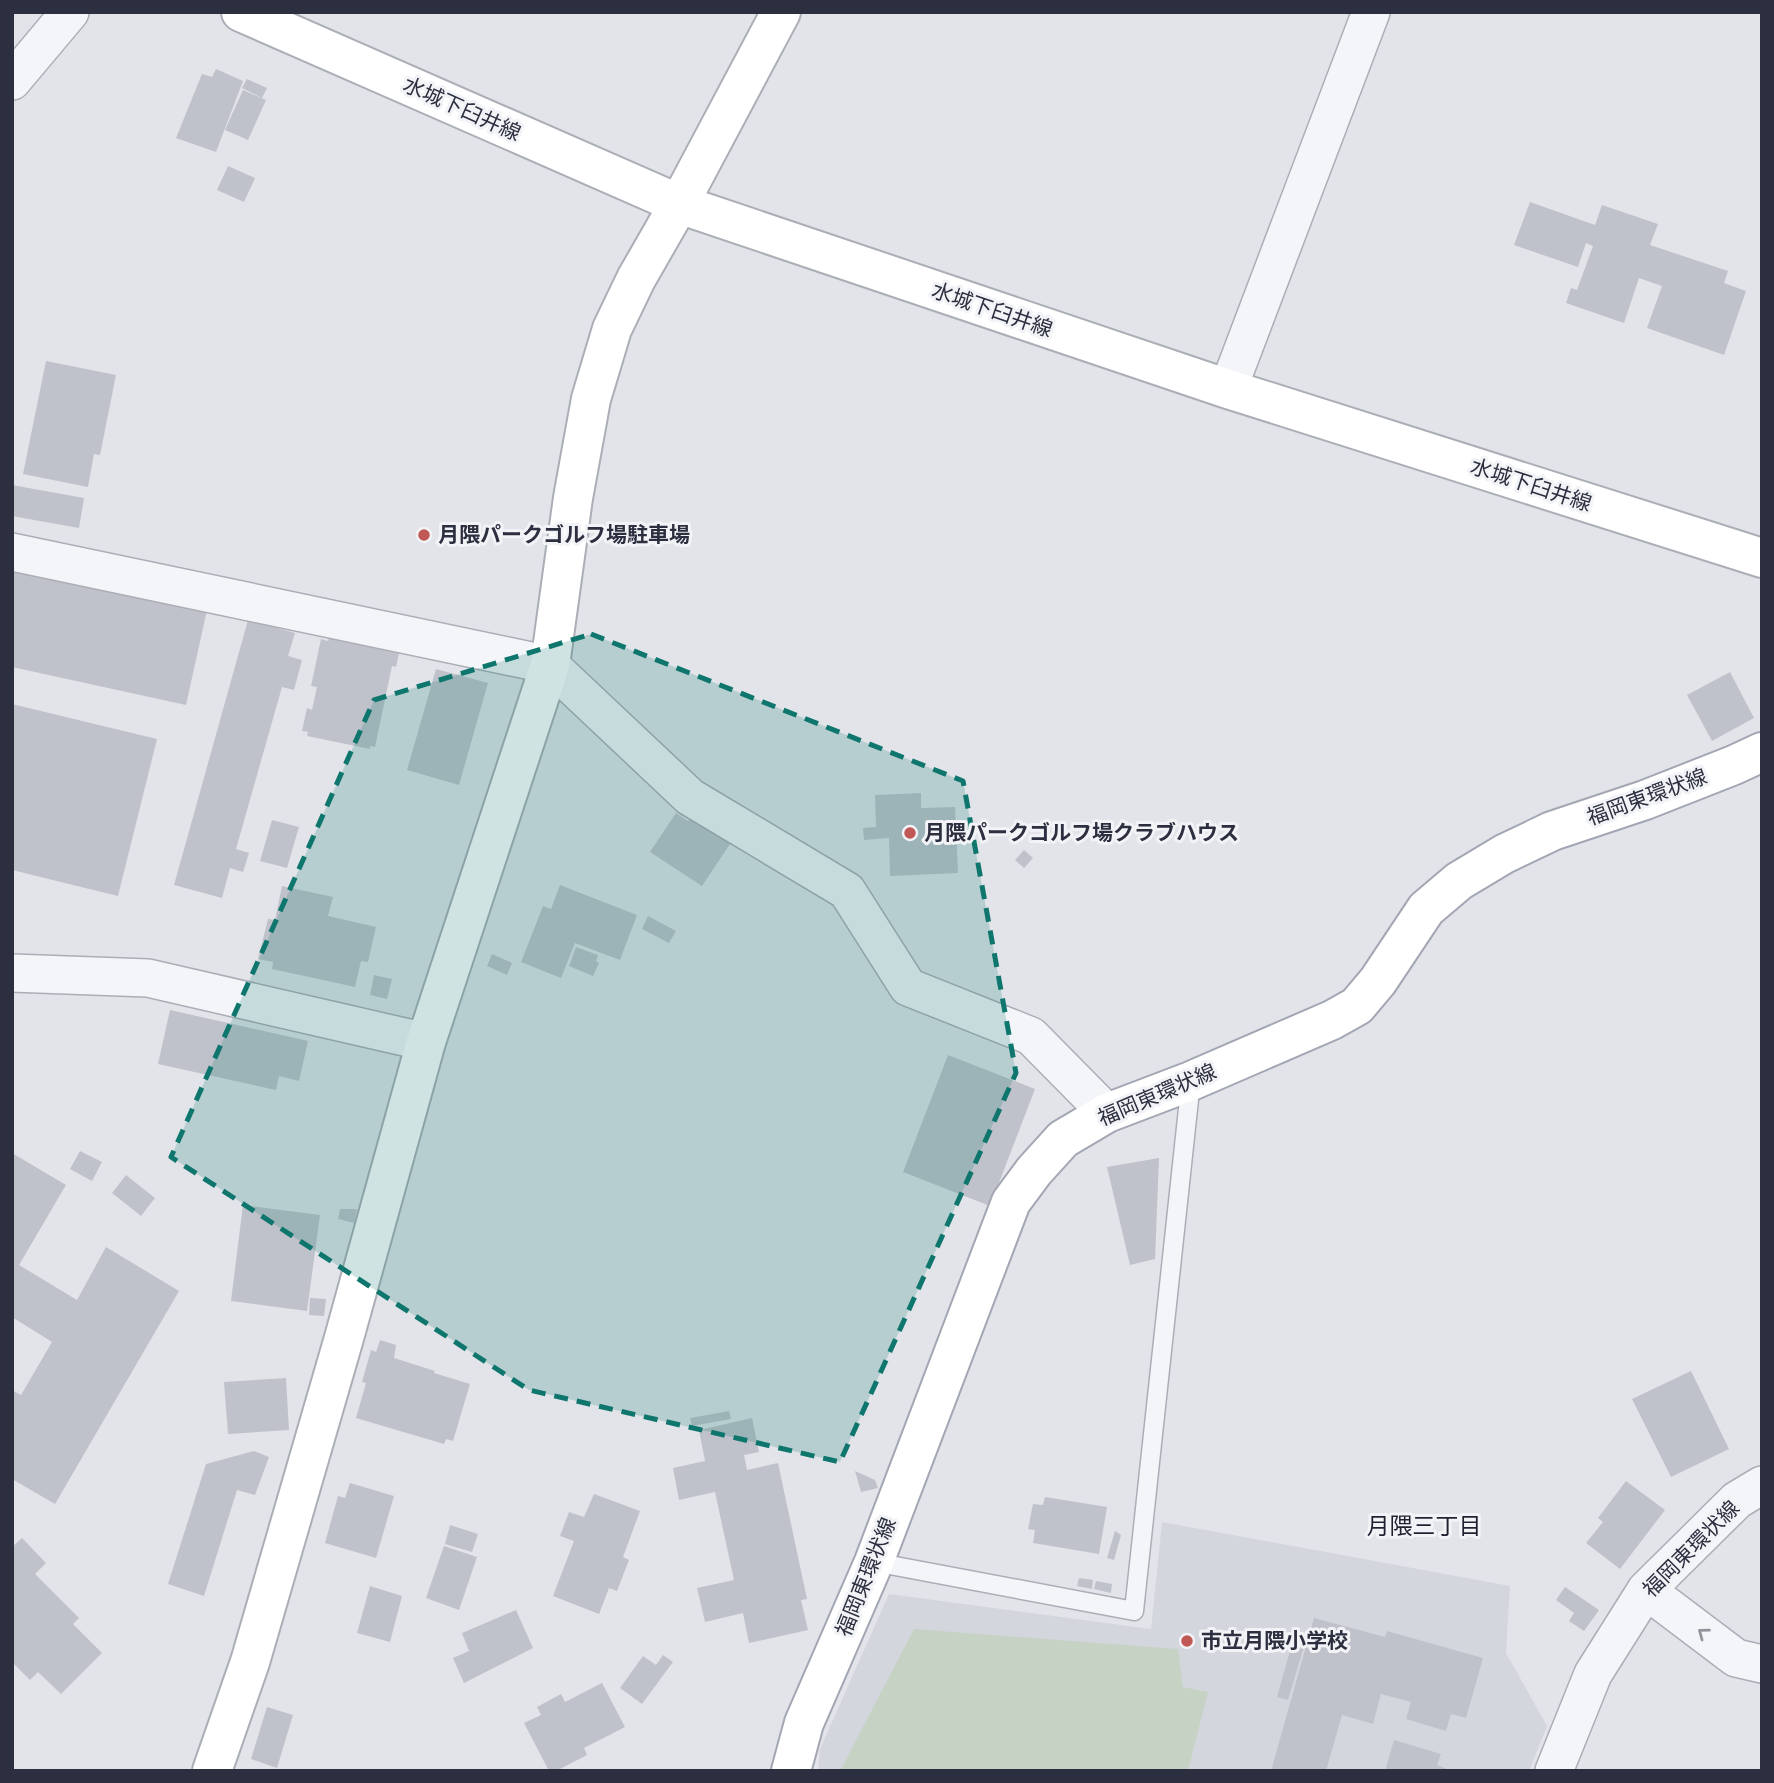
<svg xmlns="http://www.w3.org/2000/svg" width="1774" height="1783" font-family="Ubuntu,'Noto Sans JP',sans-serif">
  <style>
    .built { fill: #d4d6de }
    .green { fill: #c5d2c4 }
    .building { fill: #c0c2cb }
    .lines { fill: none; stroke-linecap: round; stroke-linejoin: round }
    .lane-casing { stroke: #abaeb6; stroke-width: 21 }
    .street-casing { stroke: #abaeb6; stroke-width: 40 }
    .secondary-casing { stroke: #abaeb6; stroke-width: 42 }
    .primary-casing { stroke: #a3a6b3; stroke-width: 42 }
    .lane { stroke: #f4f5f8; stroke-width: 18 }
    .street { stroke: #f4f5f8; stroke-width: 37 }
    .secondary { stroke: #fff; stroke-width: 38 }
    .primary { stroke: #fff; stroke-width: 38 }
    .oneway { stroke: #90929c }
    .marked { fill: #0f766e; fill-opacity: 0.2; stroke: #0f766e; stroke-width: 5; stroke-dasharray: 14 9; stroke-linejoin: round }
    .poi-dot { fill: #c05955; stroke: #f2f3f6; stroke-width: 2.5 }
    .labels { text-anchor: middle; stroke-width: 6; stroke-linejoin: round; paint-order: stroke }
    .street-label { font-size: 21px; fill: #2c2f3f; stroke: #f2f3f6 }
    .poi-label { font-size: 21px; font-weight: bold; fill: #2c2f3f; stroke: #f2f3f6; text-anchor: start }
    .neighbourhood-label { font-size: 23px; fill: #1e2130; stroke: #f2f3f6 }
  </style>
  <rect width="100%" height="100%" fill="#e2e4e9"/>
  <path class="built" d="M1162 1522 1510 1586 1506 1653 1547 1726 1529 1771H818L820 1749 889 1594 1151 1629Z"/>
  <path class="green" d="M914 1629 1178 1649 1183 1687 1208 1692 1188 1771H840Z"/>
  <path class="building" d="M216 69 243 81 216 152 176 138 202 74 212 77Z
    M247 79 267 88 262 98 242 88Z
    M243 90 266 100 248 140 225 130Z
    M228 166 255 178 244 202 217 190Z
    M1530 202 1595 225 1602 205 1658 224 1650 245 1728 271 1724 283 1746 291 1724 355 1647 328 1662 286 1639 278 1624 323 1566 303 1571 288 1577 290 1593 246 1586 243 1578 267 1514 245Z
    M46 361 116 375 100 455 94 454 88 487 23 474Z
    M12 485 84 498 79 528 12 516Z
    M12 566 207 610 186 705 12 667Z
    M248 620 295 633 288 656 302 660 294 690 282 687 236 849 249 853 243 872 230 868 222 898 174 885Z
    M381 635 402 639 396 667 392 666 375 747 370 746V749L307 736 308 732 302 731 307 708 312 710 317 687 311 686 321 639 328 641 329 638 378 649Z
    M436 669 488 683 459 785 407 770Z
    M1730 672 1754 718 1712 741 1687 695Z
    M12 704 157 739 118 896 12 870Z
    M921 793V808L955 807 958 873 890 876 889 838 864 840 863 828 876 827 875 795Z
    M694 812 734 838 702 886 650 852 676 813 688 821Z
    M272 820 299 827 287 868 260 861Z
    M1024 850 1033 858 1024 868 1015 860Z
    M560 885 637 915 620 960 575 943 561 978 521 962 543 906 551 909Z
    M282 886 333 897 328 916 376 927 368 962 361 961 355 987 272 969 273 962 258 959 268 919 275 920Z
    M648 916 676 931 669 943 642 929Z
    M576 947 598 955 596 961 599 963 593 976 569 966Z
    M492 954 512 963 507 975 487 966Z
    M374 975 392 979 387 999 370 995Z
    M170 1010 308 1041 299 1081 279 1076 276 1090 158 1064Z
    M948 1055 1035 1089 990 1206 903 1172Z
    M80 1151 102 1162 92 1181 70 1169Z
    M12 1153 66 1185 19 1265 77 1300 106 1247 179 1291 55 1504 12 1479V1390L21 1395 52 1342 12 1317Z
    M1159 1158 1155 1259 1130 1265 1107 1167Z
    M126 1175 155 1198 141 1216 112 1193Z
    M243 1205 320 1215 307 1311 231 1301Z
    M340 1209H357L354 1223 338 1219Z
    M310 1298 326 1299 324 1316 309 1315Z
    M380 1340 396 1345 394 1358 435 1371 434 1373 470 1384 453 1441 446 1439 444 1444 356 1418 366 1383 362 1382 371 1350 376 1352Z
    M1691 1371 1729 1449 1671 1477 1632 1399Z
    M286 1378 289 1430 228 1434 224 1382Z
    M729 1411 731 1419 692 1426 690 1418Z
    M752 1418 759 1452 744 1455 747 1470 778 1463 807 1599 801 1600 808 1630 749 1643 743 1613 705 1622 697 1588 734 1580 715 1492 679 1500 673 1468 705 1461 699 1430Z
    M254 1451 269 1457 255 1495 237 1490 204 1596 168 1584 206 1464Z
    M855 1471 875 1480 878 1488 861 1492Z
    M1626 1481 1665 1510 1620 1569 1586 1543 1603 1522 1598 1518Z
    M350 1483 394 1496 376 1558 325 1543 338 1496 345 1498Z
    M594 1494 640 1511 623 1557 629 1560 617 1591 609 1588 599 1614 553 1596 574 1541 560 1536 569 1512 584 1517Z
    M1045 1497 1107 1507 1099 1554 1033 1543 1035 1530 1028 1529 1033 1504 1043 1505Z
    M450 1525 478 1534 472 1552 445 1544Z
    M1115 1531 1121 1535 1114 1560 1107 1558Z
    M22 1538 46 1563 35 1574 79 1618 73 1624 102 1653 61 1694 38 1672 30 1680 12 1662V1547Z
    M444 1546 477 1557 459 1610 426 1598Z
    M1079 1578 1093 1580 1092 1589 1077 1586Z
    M1096 1581 1112 1584 1111 1593 1094 1589Z
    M370 1586 402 1596 390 1642 357 1633Z
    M1565 1587 1599 1610 1584 1631 1569 1621 1574 1613 1556 1600Z
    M516 1610 533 1648 464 1683 453 1658 469 1651 462 1633Z
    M1314 1618 1385 1637 1387 1631 1483 1658 1466 1718 1451 1714 1446 1731 1406 1719 1411 1702 1381 1694 1373 1724 1342 1715 1326 1771H1271Z
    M1293 1640 1305 1643 1288 1700 1277 1697Z
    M663 1655 673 1662 642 1704 620 1688 643 1656 656 1665Z
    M602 1683 625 1727 584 1748 587 1755 556 1771H549L524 1723 541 1715 537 1707 561 1694 565 1702Z
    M267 1707 293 1715 277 1768 251 1759Z
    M1394 1740 1441 1754 1437 1765 1452 1771H1385Z"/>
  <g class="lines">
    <g class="lane-casing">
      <path id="lane" d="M874 1562 1134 1611 1191 1081"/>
    </g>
    <g class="street-casing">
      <path id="street" d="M12 81 70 12
        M1228 389 1371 12
        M12 552 550 665 690 797 847 891 908 987 1031 1036 1107 1113
        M12 973 148 978 426 1042
        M1646 1590 1736 1658 1762 1664
        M1554 1771 1593 1674 1646 1590 1737 1500 1762 1485"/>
    </g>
    <g class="secondary-casing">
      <path id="secondary" d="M241 12 679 204 1228 389 1762 558
        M212 1771 250 1662 344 1338 426 1042 550 665 573 498 591 399 612 329 636 279 679 204 781 12"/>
    </g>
    <g class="primary-casing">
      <path id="primary" d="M791 1771 804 1723 874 1562 1011 1202 1034 1171 1063 1139 1107 1113 1191 1081 1332 1020 1357 1006 1378 981 1426 909 1459 881 1504 854 1552 831 1645 800 1734 765 1762 752"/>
    </g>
    <use href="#lane" class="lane"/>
    <use href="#street" class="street"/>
    <use href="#secondary" class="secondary"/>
    <use href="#primary" class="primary"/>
  </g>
  <defs><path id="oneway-chevron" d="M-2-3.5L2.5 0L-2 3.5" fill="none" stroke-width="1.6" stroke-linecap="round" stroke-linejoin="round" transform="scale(1.75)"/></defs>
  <use class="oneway" href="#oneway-chevron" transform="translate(1703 1633) rotate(-143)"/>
  <path class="marked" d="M591 634 963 781 1016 1073 840 1462 529 1390 171 1157 374 700Z"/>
  <g class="poi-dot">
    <circle cx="424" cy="535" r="7"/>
    <circle cx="910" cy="833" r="7"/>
    <circle cx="1187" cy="1641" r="7"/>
  </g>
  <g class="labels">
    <g class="street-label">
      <text transform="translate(462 109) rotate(24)" y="7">水城下臼井線</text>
      <text transform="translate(992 310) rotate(19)" y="7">水城下臼井線</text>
      <text transform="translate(1531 485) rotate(18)" y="7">水城下臼井線</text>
      <text transform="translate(1647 797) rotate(-20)" y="7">福岡東環状線</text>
      <text transform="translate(1157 1095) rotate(-23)" y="7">福岡東環状線</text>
      <text transform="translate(1691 1549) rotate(-45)" y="7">福岡東環状線</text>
      <text transform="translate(866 1577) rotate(-68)" y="7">福岡東環状線</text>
    </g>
    <g class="poi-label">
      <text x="438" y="542">月隈パークゴルフ場駐車場</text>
      <text x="924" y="840">月隈パークゴルフ場クラブハウス</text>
      <text x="1201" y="1648">市立月隈小学校</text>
    </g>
    <g class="neighbourhood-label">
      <text x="1424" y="1534">月隈三丁目</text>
    </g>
  </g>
  <rect width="1774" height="1783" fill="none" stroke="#2c2f3f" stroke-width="28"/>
</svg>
